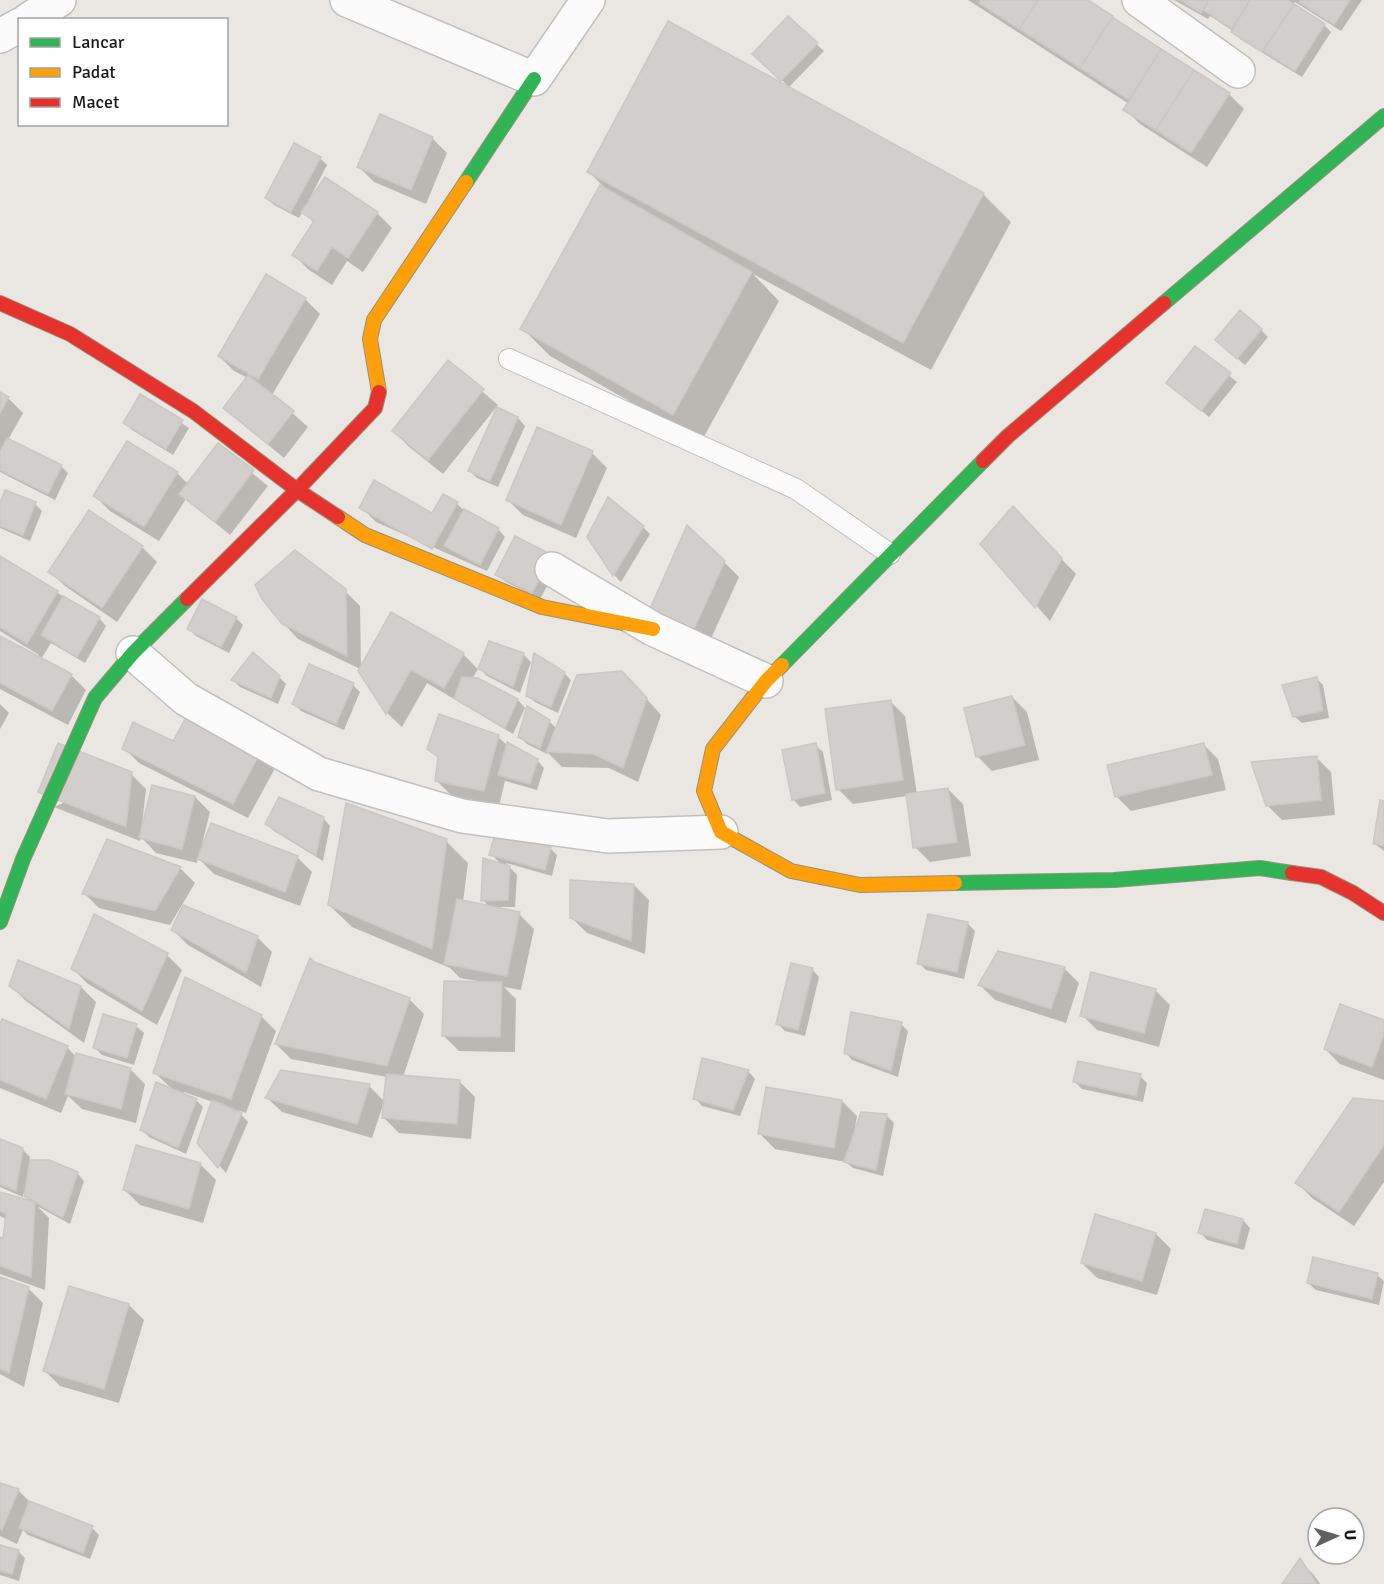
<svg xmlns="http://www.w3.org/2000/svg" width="1384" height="1584" font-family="Signika,sans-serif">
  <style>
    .shadow { fill: #0003 }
    .building { fill: #d2cecb; stroke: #cdc7c4; stroke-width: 1.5 }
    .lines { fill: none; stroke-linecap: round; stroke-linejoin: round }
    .lane-casing { stroke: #c2c0be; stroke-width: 22 }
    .street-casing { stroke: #c2c0be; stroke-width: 36 }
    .fast-casing { stroke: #94927a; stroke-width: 16 }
    .slow-casing { stroke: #94927a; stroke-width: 16 }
    .jam-casing { stroke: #94927a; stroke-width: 16 }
    .lane { stroke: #fcfbfb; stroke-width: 20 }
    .street { stroke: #fcfbfb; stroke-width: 33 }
    .fast { stroke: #30b455; stroke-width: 14 }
    .slow { stroke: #ff9f0a; stroke-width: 14 }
    .jam { stroke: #e5322d; stroke-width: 14 }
  </style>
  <rect width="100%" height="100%" fill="#eae6e2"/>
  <path class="shadow" d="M968 0H1086L1119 24 1229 94 1244 109 1207 167 1140 124 1125 109 1129 104Z
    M1174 0H1362L1341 31 1295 2 1293 5 1324 25 1331 32 1302 77 1240 39 1233 31 1210 16 1208 19Z
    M788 18 824 51 789 87 755 54Z
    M432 138 447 153 426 204 374 182 359 167Z
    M320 158 327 165 311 196 377 213 392 228 363 272 347 261 332 285 309 270 294 255 314 223 303 211 299 218 274 205 267 198Z
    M589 172 983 194 1011 222 931 370 753 274 779 301 701 442 550 356 522 328 607 190Z
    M305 299 320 314 272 395 308 427 284 458 240 422 225 408 248 378 234 371 219 356Z
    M1261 330 1268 337 1245 365 1224 347Z
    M1195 348 1237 382 1209 417 1168 383Z
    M448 362 498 405 443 474 408 446 394 431Z
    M0 394 8 398 23 413 8 440 61 466 68 473 55 500 0 472Z
    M140 396 189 428 173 455 132 430 125 423Z
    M497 409 518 418 525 426 498 487 477 478 470 471Z
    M218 445 268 486 230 535 186 499 159 541 110 511 95 496 177 473 188 484Z
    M592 453 607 468 576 538 523 515 508 500Z
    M35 504 42 511 30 541 0 528V507Z
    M457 504 466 512 498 529 505 537 487 571 376 522 361 507 433 515Z
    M89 512 142 547 157 562 117 622 65 586 50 572Z
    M1027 523 1076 574 1050 621 982 544Z
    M643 527 650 534 621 582 614 575 588 537Z
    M0 558 99 618 106 626 85 663 51 643 41 659 71 675 86 690 68 725 0 689V637L38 657 39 655 0 631Z
    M724 562 739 577 704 654 661 635Z
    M559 564 540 599 504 581Z
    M345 591 360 606 361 668 463 654 478 669 472 679 478 680 518 700 525 708 513 734 427 683 402 727 387 713 359 671 360 669 298 639 283 623Z
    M236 618 243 625 229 653 196 636 189 629Z
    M490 643 524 655 531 662 520 693 487 676 479 668Z
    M564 673 571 680 558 713 535 702 527 695Z
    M279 677 286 684 278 704 240 687 233 680Z
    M1316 678 1323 685 1329 718 1302 723 1294 716Z
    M353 685 360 692 344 730 301 711 294 704Z
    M637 688 661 715 638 782 609 768 562 767 548 753 547 754 527 744 520 737 549 721 557 729Z
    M1012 697 1027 712 1039 760 992 771 977 756Z
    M890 701 905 716 917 794 948 789 963 804 971 856 930 862 915 847 907 796 853 804 838 789Z
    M0 704 9 713 0 729Z
    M498 737 508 746 537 760 544 768 537 790 505 781 499 806 451 795 436 780 439 758 429 748Z
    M174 743 260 755 274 770 248 818 139 763 124 748Z
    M1203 744 1218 759 1226 790 1131 811 1116 796Z
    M815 745 823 752 832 800 800 807 793 799Z
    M1316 757 1331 772 1335 815 1282 820 1267 805Z
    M131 774 146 789 142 825 195 797 210 812 201 848 297 857 312 872 300 906 214 874 198 858 197 863 156 853 141 837 140 841 54 807Z
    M1384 802V851L1375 844Z
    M323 818 330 826 323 861 274 831 267 824Z
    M446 841 468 863 463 902 490 908 483 900 502 865 491 854 550 848 557 855 552 876 506 863 517 875 515 907H494L519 914 534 929 521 990 504 987 516 999 515 1052 459 1051 444 1036 478 981 460 978 450 968 352 927 329 905Z
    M180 868 195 883 170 925 99 908 84 893Z
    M634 885 649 900 645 954 587 933 572 918Z
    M968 924 975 931 964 979 926 970 919 963Z
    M173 930 257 937 272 952 261 987 188 945Z
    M167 955 182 970 157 1025 88 984 73 969Z
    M314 963 409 999 424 1014 403 1077 460 1082 475 1097 471 1139 399 1133 384 1118V1102L372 1138 282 1112 267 1098 369 1086 385 1102 387 1077 291 1059 276 1044Z
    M1064 968 1079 983 1066 1023 995 1000 980 985Z
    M812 969 819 977 805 1036 785 1031 778 1024Z
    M11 986 81 987 96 1002 84 1043 26 1001Z
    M1155 990 1170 1005 1159 1047 1097 1030 1082 1015Z
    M261 1016 276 1031 246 1113 237 1110 248 1122 226 1173 199 1143 213 1102 184 1092 183 1095 196 1100 203 1107 186 1154 149 1137 142 1130 173 1090 155 1073Z
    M1384 1022V1080L1340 1064 1325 1049Z
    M901 1024 908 1031 898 1077 852 1060 845 1052Z
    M136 1026 144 1033 134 1065 102 1055 94 1047Z
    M0 1028 67 1047 76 1057 130 1069 145 1084 136 1123 82 1109 68 1096 61 1113 0 1088Z
    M748 1071 755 1079 740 1116 702 1106 695 1098Z
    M1140 1076 1147 1083 1143 1102 1082 1089 1075 1082Z
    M842 1101 857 1116 854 1134 886 1115 894 1123 883 1176 853 1168 846 1162 775 1149 760 1134Z
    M1384 1103V1182L1354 1226 1312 1198 1297 1183Z
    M0 1141 22 1149 30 1157 29 1162 49 1161 77 1173 84 1181 70 1224 37 1206 49 1218 45 1290 0 1274V1238L4 1240 7 1220 0 1216V1193L33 1203 23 1193V1197L0 1187Z
    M137 1146 201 1165 216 1180 203 1223 140 1205 125 1190Z
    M1243 1220 1250 1228 1244 1250 1207 1240 1200 1232Z
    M1156 1234 1171 1249 1157 1295 1097 1278 1082 1263Z
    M1377 1275 1384 1281 1379 1305 1316 1290 1308 1283Z
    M0 1278 28 1288 43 1303 24 1387 0 1374Z
    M129 1305 144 1320 119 1403 60 1386 45 1371Z
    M0 1484 18 1490 31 1503 92 1528 99 1535 90 1559 28 1535 23 1530 17 1544 0 1536Z
    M0 1546 18 1551 25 1558 19 1581 0 1575Z
    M1300 1561 1314 1575 1320 1584H1284Z"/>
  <path class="building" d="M981 0H1038L1019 29 979 3Z
    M1038 0H1088L1113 16 1080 68 1019 29Z
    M1180 0H1209L1201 13Z
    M1209 0H1250L1232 29 1203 10Z
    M1250 0H1288L1294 4 1262 52 1231 32Z
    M1300 0H1350L1334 25 1299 2Z
    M1294 4 1325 24 1295 71 1263 51Z
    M788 16 818 43 781 81 752 54Z
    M1112 17 1161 49 1129 100 1080 68Z
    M668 21 984 193 903 343 587 172Z
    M1161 49 1194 70 1156 130 1123 110Z
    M1194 70 1230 93 1191 153 1156 130Z
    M380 114 433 137 411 190 357 167Z
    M294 143 321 157 291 212 265 198Z
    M325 177 378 212 348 258 332 247 317 271 292 255 314 221 301 212Z
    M600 185 752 272 673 415 520 329Z
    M266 274 306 298 258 379 218 356Z
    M1240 310 1262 329 1237 359 1215 340Z
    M1195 346 1231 373 1201 411 1166 383Z
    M448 360 484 389 428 460 392 431Z
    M248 375 294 411 268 444 223 408Z
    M0 392 9 397 0 413Z
    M140 394 183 420 166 449 123 423Z
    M497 407 518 417 490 481 468 471Z
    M537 427 593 451 561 525 506 500Z
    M7 438 62 465 48 494 0 470V452Z
    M127 441 178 472 144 527 93 496Z
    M218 443 254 470 215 522 179 494Z
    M374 480 432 513 443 494 458 502 432 549 359 508Z
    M5 490 36 502 23 535 0 526V503Z
    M608 497 644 526 613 576 587 537Z
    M1013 506 1062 558 1035 608 980 544Z
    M464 509 499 528 480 565 444 546Z
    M89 510 143 546 102 608 48 572Z
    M687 525 725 561 689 640 645 620Z
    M515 536 552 555 532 593 495 575Z
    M295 550 346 589 347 656 282 624 262 599 255 585Z
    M0 556 58 591 27 644 0 627Z
    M63 596 100 617 77 657 41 635Z
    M202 599 237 617 221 647 187 629Z
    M391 612 464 653 444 688 411 670 386 714 358 671Z
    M0 636 72 674 52 711 0 683Z
    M489 641 524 653 513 687 478 669Z
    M253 652 280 676 271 698 231 680Z
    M534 653 565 672 551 707 526 696Z
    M309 664 354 683 336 724 292 704Z
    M622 671 647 698 623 768 593 754 546 752 577 675Z
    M462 677 478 678 518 699 505 728 454 698Z
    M1317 677 1323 711 1293 717 1282 685Z
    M1012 696 1025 745 976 757 964 708Z
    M891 700 903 780 836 790 825 709Z
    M527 706 550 720 540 748 518 737Z
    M189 712 260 753 233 804 122 749 133 722 173 741Z
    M439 714 499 735 484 791 435 781 438 757 427 749Z
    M507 742 538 759 530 784 498 775Z
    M58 743 132 772 126 827 38 792Z
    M816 743 825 793 792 800 782 750Z
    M1204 743 1212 775 1115 797 1107 765Z
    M1317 756 1321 800 1266 806 1251 762Z
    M152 785 195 796 182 849 139 838Z
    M948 788 957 842 913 848 906 794Z
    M279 797 324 817 316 855 265 824Z
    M1380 800 1384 801V846L1373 844Z
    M346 803 447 839 432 949 328 905Z
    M211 823 298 856 285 892 197 859Z
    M496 831 551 847 545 870 489 855Z
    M107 839 181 867 155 911 82 894Z
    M483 858 510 866 508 900 481 901Z
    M570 880 634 884 631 941 570 918Z
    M457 899 520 912 507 976 444 964Z
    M183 905 258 936 246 973 171 930Z
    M94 914 168 953 142 1011 71 969Z
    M928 914 968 922 957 972 917 964Z
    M998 951 1065 967 1051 1009 978 985Z
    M310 958 314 962 410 998 387 1066 275 1044Z
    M18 960 81 986 69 1029 9 986Z
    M791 963 813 968 798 1030 776 1024Z
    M1091 972 1156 989 1144 1033 1080 1016Z
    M185 977 262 1015 231 1099 153 1073Z
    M444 981 502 982 500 1037 442 1036Z
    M1340 1004 1384 1020V1034L1372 1067 1324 1049Z
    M851 1012 902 1022 891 1071 844 1053Z
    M103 1014 137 1024 127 1058 93 1048Z
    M2 1019 68 1046 46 1099 0 1080V1024Z
    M76 1053 131 1068 121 1109 65 1094Z
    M702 1058 749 1070 733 1110 693 1099Z
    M1078 1061 1141 1074 1136 1096 1073 1082Z
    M281 1070 370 1084 357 1124 265 1098Z
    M386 1074 460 1080 457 1124 382 1118Z
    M156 1082 197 1099 178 1148 140 1130Z
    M766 1087 842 1100 834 1148 758 1134Z
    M1353 1098 1384 1101V1145L1339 1212 1295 1183Z
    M212 1100 242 1113 218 1168 197 1143Z
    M861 1112 887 1114 876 1170 844 1162Z
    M0 1139 23 1148 16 1191 0 1184Z
    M136 1145 201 1163 189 1209 123 1190Z
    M30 1160H49L78 1172 63 1218 24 1196Z
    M0 1192 35 1202 31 1277 0 1266V1237L3 1238 6 1214 0 1211Z
    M1205 1209 1243 1219 1237 1244 1198 1233Z
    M1095 1214 1156 1233 1142 1281 1081 1263Z
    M1313 1257 1378 1273 1372 1299 1307 1283Z
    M0 1277 29 1287 9 1373 0 1369Z
    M69 1286 129 1304 104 1389 43 1371Z
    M0 1483 19 1489 2 1530 0 1529Z
    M29 1501 93 1526 83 1553 19 1528Z
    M0 1545 19 1550 12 1574 0 1571Z
    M1300 1558 1317 1584H1282Z"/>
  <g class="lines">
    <g class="lane-casing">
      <path id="lane" d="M509 359 796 489 890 554"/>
    </g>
    <g class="street-casing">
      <path id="street" d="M347 0 534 79 588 0
        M1139 0 1238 71
        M28 20 59 0
        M0 36 20 25
        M552 569 653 629 766 681
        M133 653 186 699 319 774 462 816 608 836 721 832"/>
    </g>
    <g class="fast-casing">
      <path id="fast" d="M466 182 534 79
        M1164 303 1384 116
        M782 665 983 461
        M955 883 1114 880 1260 868 1292 873
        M0 922 23 859 95 698 133 653 187 599"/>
    </g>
    <g class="slow-casing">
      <path id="slow" d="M379 392 370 339 374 320 466 182
        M338 517 365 535 542 607 653 629
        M782 665 766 681 713 749 704 791 721 832 791 871 860 885 955 883"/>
    </g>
    <g class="jam-casing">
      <path id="jam" d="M0 303 70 334 193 411 297 490 338 517
        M983 461 1008 436 1164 303
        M187 599 297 490 375 408 379 392
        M1292 873 1321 877 1353 893 1384 913"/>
    </g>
    <use href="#lane" class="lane"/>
    <use href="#street" class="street"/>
    <use href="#fast" class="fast"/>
    <use href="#slow" class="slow"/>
    <use href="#jam" class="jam"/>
  </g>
  <rect x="18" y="18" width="210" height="108" fill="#ffffff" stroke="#a3a3a3" stroke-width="1.5"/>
  <rect x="30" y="38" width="30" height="9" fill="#30b455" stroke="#a3a3a3" stroke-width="1.5"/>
  <text x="72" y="48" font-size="18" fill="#1a1a1a">Lancar</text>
  <rect x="30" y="68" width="30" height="9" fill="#ff9f0a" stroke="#a3a3a3" stroke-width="1.5"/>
  <text x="72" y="78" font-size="18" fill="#1a1a1a">Padat</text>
  <rect x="30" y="98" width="30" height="9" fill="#e5322d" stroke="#a3a3a3" stroke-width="1.5"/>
  <text x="72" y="108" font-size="18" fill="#1a1a1a">Macet</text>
  <g transform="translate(1336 1536) rotate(86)"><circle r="28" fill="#ffffff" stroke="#a3a3a3" stroke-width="1.5"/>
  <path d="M0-4.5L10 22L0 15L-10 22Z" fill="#636160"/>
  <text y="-9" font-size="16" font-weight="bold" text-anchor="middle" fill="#1a1a1a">U</text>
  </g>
</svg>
